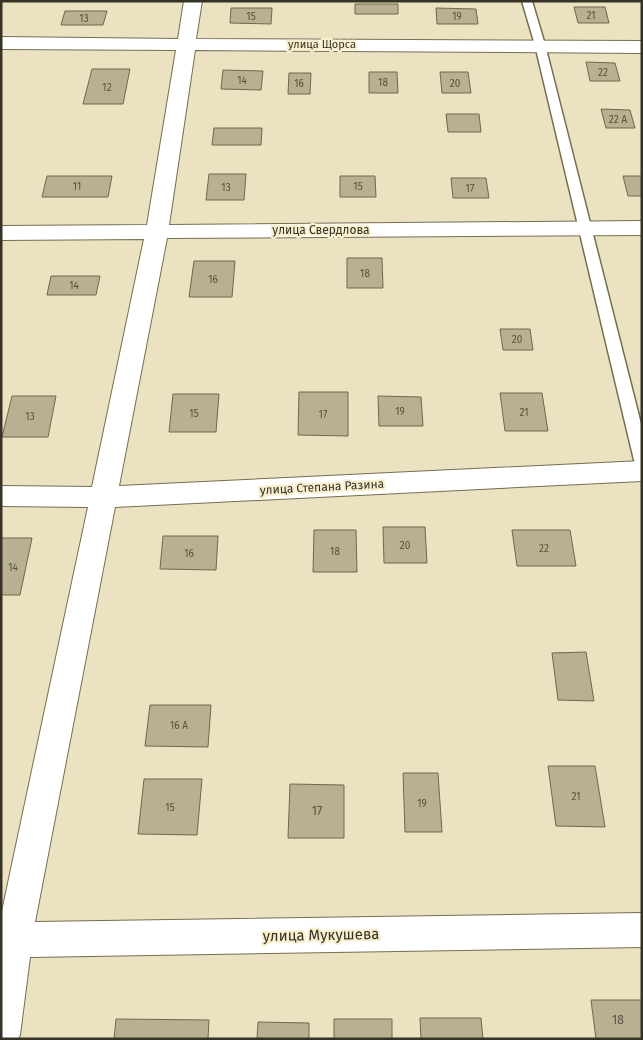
<svg xmlns="http://www.w3.org/2000/svg" width="643" height="1040" font-family="'Fira Sans',sans-serif">
  <style>
    .building { fill: #b8b090; stroke: #70684a }
    .lines { fill: none; stroke-linecap: round; stroke-linejoin: round }
    .lane-casing { stroke: #766e50; stroke-width: 3 }
    .street-casing { stroke: #766e50; stroke-width: 2 }
    .lane { fill: #fff; fill-rule: evenodd }
    .street { fill: #fff; fill-rule: evenodd }
    .labels { text-anchor: middle; stroke-width: 4.5; stroke-linejoin: round; paint-order: stroke }
    .number-label { font-size: 10px; fill: #565240 }
    .far-street-label { font-size: 11px; fill: #363225; stroke: #f8efce }
    .street-label { font-size: 12px; fill: #363225; stroke: #f8efce }
    .near-number-label { font-size: 12px; fill: #565240 }
    .near-street-label { font-size: 15px; fill: #363225; stroke: #f8efce }
  </style>
  <rect width="100%" height="100%" fill="#ebe2c1"/>
  <path class="building" d="M355 4H398V14H355Z
    M574 7H605L609 23H578Z
    M231 8H272L271 24 230 23Z
    M436 8 476 9 478 24H437Z
    M65 11H107L103 25H61Z
    M586 62 615 63 620 81H590Z
    M92 69H130L123 104H83Z
    M223 70 263 71 261 90 221 89Z
    M369 72H397L398 93H369Z
    M440 72H468L471 93H442Z
    M289 73H311L310 94H288Z
    M601 109 630 110 635 128H606Z
    M446 114H479L481 132H448Z
    M214 128H262L261 145H212Z
    M209 174H246L244 200H206Z
    M47 176H112L108 197H42Z
    M340 176H375L376 197H340Z
    M623 176H642V196H628Z
    M451 178H486L489 198H453Z
    M347 258H382L383 288H347Z
    M194 261H235L232 297H189Z
    M51 276H100L96 295H47Z
    M500 329H530L533 350H503Z
    M299 392H348V436L298 435Z
    M500 393H542L548 431H505Z
    M173 394H219L216 432H169Z
    M12 396H56L48 437H2Z
    M378 396 421 397 423 426H379Z
    M383 527H425L427 563H384Z
    M314 530H356L357 572H313Z
    M512 530H570L576 566H517Z
    M163 536H218L216 570 160 569Z
    M1 538H32L20 595H1Z
    M586 652 594 701 558 700 552 653Z
    M150 705H211L208 747 145 746Z
    M548 766H595L605 827 556 826Z
    M403 773H438L442 832H405Z
    M144 779H202L197 835 138 834Z
    M290 784 344 785V838H288Z
    M591 1000H642V1039H596Z
    M420 1018H481L483 1039H421Z
    M116 1019 209 1020 208 1039H114Z
    M334 1019H392V1039H334Z
    M258 1022 309 1023V1039H257Z"/>
  <g class="lines">
    <g class="lane-casing">
      <path id="lane" d="M522 1H532L545 45 642 428V466L636 464 634 460 535 45Z"/>
    </g>
    <g class="street-casing">
      <path id="street" d="M184 1H202L196 39 642 41V53L195 50 169 225 642 221V235L167 238 119 486 642 461V481L115 507 35 922 642 913V947L30 957 20 1035 18 1039H1V916L88 507 1 506V486L92 487 144 239 1 240V226L147 225 176 50 1 49V37L178 39Z"/>
    </g>
    <use href="#lane" class="lane"/>
    <use href="#street" class="street"/>
  </g>
  <g class="labels">
    <g class="number-label">
      <text x="591" y="19">21</text>
      <text x="251" y="20">15</text>
      <text x="457" y="20">19</text>
      <text x="84" y="22">13</text>
      <text x="603" y="76">22</text>
      <text x="242" y="84">14</text>
      <text x="383" y="86">18</text>
      <text x="299" y="87">16</text>
      <text x="455" y="87">20</text>
      <text x="107" y="91">12</text>
      <text x="618" y="123">22 А</text>
      <text x="77" y="190">11</text>
      <text x="358" y="190">15</text>
      <text x="226" y="191">13</text>
      <text x="470" y="192">17</text>
      <text x="365" y="277">18</text>
      <text x="213" y="283">16</text>
      <text x="74" y="289">14</text>
      <text x="517" y="343">20</text>
      <text x="400" y="415">19</text>
      <text x="524" y="416">21</text>
      <text x="194" y="417">15</text>
      <text x="323" y="418">17</text>
      <text x="30" y="420">13</text>
      <text x="405" y="549">20</text>
      <text x="544" y="552">22</text>
      <text x="335" y="555">18</text>
      <text x="189" y="557">16</text>
      <text x="13" y="571">14</text>
      <text x="179" y="729">16 А</text>
      <text x="576" y="800">21</text>
      <text x="422" y="807">19</text>
      <text x="170" y="811">15</text>
    </g>
    <g class="far-street-label">
      <text x="322" y="48">улица Щорса</text>
    </g>
    <g class="street-label">
      <text x="321" y="234">улица Свердлова</text>
      <text transform="translate(322 487) rotate(-3)" y="4">улица Степана Разина</text>
    </g>
    <g class="near-number-label">
      <text x="317" y="815">17</text>
      <text x="618" y="1024">18</text>
    </g>
    <g class="near-street-label">
      <text transform="translate(321 935) rotate(-1)" y="5">улица Мукушева</text>
    </g>
  </g>
  <rect width="643" height="1040" fill="none" stroke="#363225" stroke-width="5"/>
</svg>
